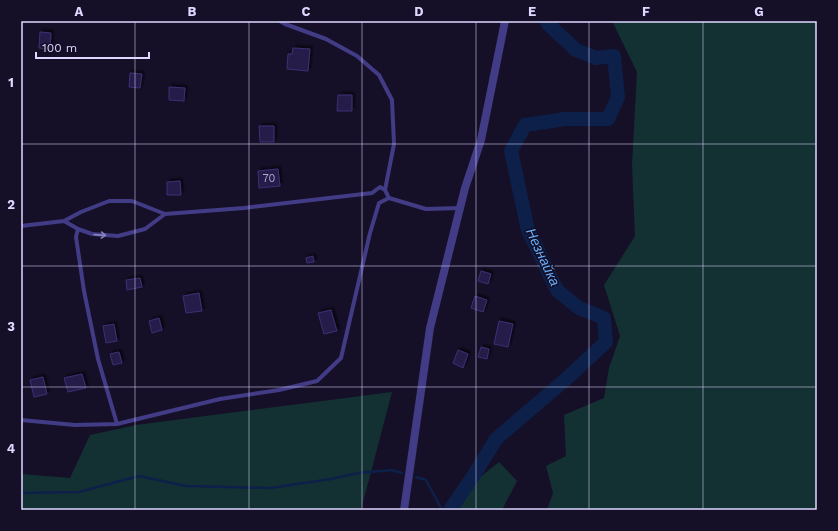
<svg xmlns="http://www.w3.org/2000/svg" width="838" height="531" font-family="'Work Sans',sans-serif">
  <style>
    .green { fill: #133132 }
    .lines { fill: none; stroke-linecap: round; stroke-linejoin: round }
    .stream { stroke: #0d204a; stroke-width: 2.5 }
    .river { stroke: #0d204a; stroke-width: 14 }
    .building { fill: #271c48; stroke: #402e74; filter: url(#shadow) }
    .lane { stroke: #423c86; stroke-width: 4 }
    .street { stroke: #423c86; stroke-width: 8 }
    .oneway { stroke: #8882bc }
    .grid { fill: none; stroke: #ded7ff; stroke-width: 1; stroke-opacity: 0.55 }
    .labels { text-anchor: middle; stroke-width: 3.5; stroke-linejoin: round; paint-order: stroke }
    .number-label { font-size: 11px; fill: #b0a8d1 }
    .water-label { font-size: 14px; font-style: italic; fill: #66affd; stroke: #151028 }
    .neatline { fill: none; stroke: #ded7ff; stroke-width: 1.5 }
    .grid-label { font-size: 13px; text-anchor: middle; font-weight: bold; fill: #ded7ff }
  </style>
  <defs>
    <filter id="shadow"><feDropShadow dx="2.5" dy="-2.5" stdDeviation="1" flood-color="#0009"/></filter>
  </defs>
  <rect width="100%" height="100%" fill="#151028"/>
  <path class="green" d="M612 21H817V510H547L553 493 546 466 566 456 564 415 604 398 609 368 620 336 604 285 635 236 632 165 637 72Z
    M392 392 361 510H21V474L70 478 90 435 136 425Z
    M499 462 517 481 502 510H454L479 478Z"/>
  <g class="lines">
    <path class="stream" d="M416 477 426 480 442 510
      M21 493 79 492 139 476 186 486 270 488 331 479 358 473 392 470 402 473"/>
    <path class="river" d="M450 510 474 475 496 439 564 381 606 342 604 318 579 308 557 290 528 230 511 151 525 125 565 119H608L618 97 614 56 596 58 576 50 548 24 547 21"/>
  </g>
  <path class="building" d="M40 32 51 33 50 49 39 48Z
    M293 48 310 49 308 71 287 69 288 54H292Z
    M130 73 142 74 140 88 129 87Z
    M169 87 185 88 184 101 169 100Z
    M338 95H352V111H337Z
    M259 126H274V142H260Z
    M278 169 280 186 259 188 258 171Z
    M180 181 181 195H167V182Z
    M313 256 314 262 307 263 306 258Z
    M481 271 491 274 488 284 478 281Z
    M140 278 142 287 127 290 126 280Z
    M199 293 202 311 186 313 183 296Z
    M475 296 487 300 483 312 471 308Z
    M331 310 337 331 324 334 318 313Z
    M159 318 162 330 152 333 149 321Z
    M499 321 513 324 508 347 494 344Z
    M114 324 117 341 106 343 103 326Z
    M481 347 489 349 487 359 478 357Z
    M458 350 468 354 463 368 453 363Z
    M119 352 122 363 113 365 110 354Z
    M82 374 86 388 68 392 64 378Z
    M43 377 47 394 34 397 30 380Z"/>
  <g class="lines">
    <path class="lane" d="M280 21 285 24 326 39 357 56 379 75 392 100 394 144 385 190
      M64 221 78 229 92 234 118 236 145 229 165 214
      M21 226 64 221 81 212 109 201H132L165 214 244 208 372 193 380 187 385 190 389 198 426 209 460 208
      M21 420 75 425 117 424 98 359 84 291 76 237 78 229
      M117 424 220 399 279 390 317 381 341 358 370 233 379 203 389 198"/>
    <path class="street" d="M404 510 430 328 465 188 481 140 505 21"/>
  </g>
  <defs><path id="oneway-shaft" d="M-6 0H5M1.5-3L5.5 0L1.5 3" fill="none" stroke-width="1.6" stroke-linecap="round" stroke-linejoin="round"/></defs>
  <use class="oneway" href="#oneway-shaft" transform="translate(100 235) rotate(4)"/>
  <path class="grid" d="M135 21V510M249 21V510M362 21V510M476 21V510M589 21V510M703 21V510M21 144H817M21 266H817M21 387H817"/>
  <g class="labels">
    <g class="number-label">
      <text x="269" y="182">70</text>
    </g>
    <g class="water-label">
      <text transform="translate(543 257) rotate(65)" y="5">Незнайка</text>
    </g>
  </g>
  <rect width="838" height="531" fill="none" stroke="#151028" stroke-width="44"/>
  <path d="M36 52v6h113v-6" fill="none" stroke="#ded7ff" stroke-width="2"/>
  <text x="42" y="52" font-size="12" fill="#ded7ff" stroke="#151028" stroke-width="3" paint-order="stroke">100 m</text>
  <rect x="22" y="22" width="794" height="487" class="neatline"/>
  <g class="grid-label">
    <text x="79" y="16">A</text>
    <text x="192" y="16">B</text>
    <text x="306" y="16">C</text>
    <text x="419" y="16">D</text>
    <text x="532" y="16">E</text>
    <text x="646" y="16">F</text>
    <text x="759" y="16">G</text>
    <text x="11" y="87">1</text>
    <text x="11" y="209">2</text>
    <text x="11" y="331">3</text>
    <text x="11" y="453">4</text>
  </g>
</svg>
